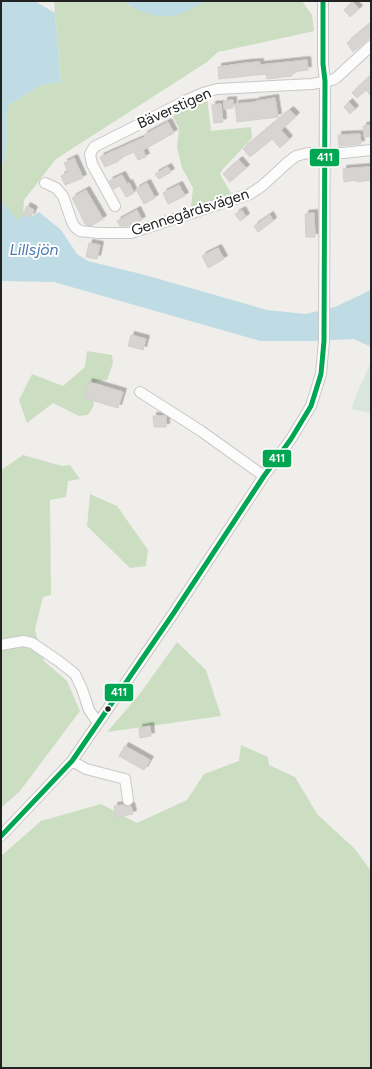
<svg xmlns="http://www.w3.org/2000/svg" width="372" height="1069" font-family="Figtree,sans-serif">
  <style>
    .forest { fill: #cbdec1 }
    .wetland { fill: #d9e6de }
    .water { fill: #bfdbe3 }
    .building { fill: #d7d4d2; stroke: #d3d0cc; filter: url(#shadow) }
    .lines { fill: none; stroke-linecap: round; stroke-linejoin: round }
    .minor-casing { stroke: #c9c8c7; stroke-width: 12 }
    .minor { stroke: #fdfcfc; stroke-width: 10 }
    .bus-1-casing { stroke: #fff; stroke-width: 8 }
    .bus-1 { stroke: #00a651; stroke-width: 5 }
    .bus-dot { fill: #222; stroke: #fff; stroke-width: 1.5 }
    .labels { text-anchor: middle; stroke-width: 4; stroke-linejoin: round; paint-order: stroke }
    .street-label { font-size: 15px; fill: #222; stroke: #fff }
    .water-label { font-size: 16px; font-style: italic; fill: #4a7aab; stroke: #fff }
    .line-badge { stroke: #fff; stroke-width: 1.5 }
    .badge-label { font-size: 11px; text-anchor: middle; font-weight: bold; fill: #fff }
  </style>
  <defs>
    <filter id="shadow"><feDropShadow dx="3.5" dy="-3.5" stdDeviation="0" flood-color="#0004"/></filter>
  </defs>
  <rect width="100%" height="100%" fill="#f0eeeb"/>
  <path class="forest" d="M54 1H123L130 6 179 14 206 1H302L312 15 314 31 218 52 207 62 56 159 24 200 23 214 19 222 1 201V167L6 154 7 106 41 85 61 82Z
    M207 98 211 131 251 127 252 138 223 169 220 174 233 197 191 207 193 188 182 168 177 148 179 128 171 114Z
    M87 351 112 355 113 363 107 380 95 382 93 398 94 405 88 415 79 416 53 403 27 423 19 400 32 374 63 386 85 367Z
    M23 455 62 466 70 465 80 479 68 481 66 497 50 500 51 595 43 597 35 630 44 661 67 681 80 711 20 791 1 808V470Z
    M90 494 117 506 148 550 146 566 130 568 87 526Z
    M177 642 206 670 221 716 107 732 139 695Z
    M241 745 268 757 269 765 295 777 317 814 355 849 371 871V1068H1V856L41 821 101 804 137 823 187 800 204 774 239 761Z"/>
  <path class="wetland" d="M371 362V413L351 409 357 393Z"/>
  <path class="water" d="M1 1H35L55 13 61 82 41 85 7 106 6 154 1 167Z
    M123 1H206C198 5 189 11 180 14 160 20 139 12 123 1Z
    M1 201 19 221 23 214 31 217 39 212 61 230 77 254 88 261 145 275 267 310 306 314 335 307 371 290V347L354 339 313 341H260L54 282 1 281Z"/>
  <path class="building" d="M353 2 359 9 350 17 344 10Z
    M371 23V37L353 52 347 43Z
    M307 60 308 70 292 72V76L267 79 266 74 219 79 218 67 246 63 260 62V65Z
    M371 75V96L366 90 357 98 352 93Z
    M275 98 278 117 237 122 235 104 256 102V101Z
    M233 100V108L224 109V101Z
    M349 102 355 109 350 114 344 107Z
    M221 104 223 122 214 123 212 105Z
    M290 110 296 116 281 130 289 139 280 148 272 139 250 157 243 149Z
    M168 122 174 133 143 150 146 157 138 160 134 152 118 159 119 161 105 167 100 157 145 137 144 135Z
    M371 125V136L364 137 363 126Z
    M360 134 361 144 339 146 338 135Z
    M74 158 83 178 65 185 61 176 68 172 64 163Z
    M239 160 246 168 230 182 223 174Z
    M168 167 171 172 159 179 155 174Z
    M368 167H371V180L357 182V180L344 182 343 169Z
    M122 175 127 184 129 183 134 193 126 197 120 186 113 189 109 181Z
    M147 183 155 198 144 204 136 189Z
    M179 185 185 196 168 204 163 193Z
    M86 190 103 219 91 226 86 225 81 217H82L72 198Z
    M27 206 34 210 31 217 23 214Z
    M137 210 142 220 129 226H120L117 221Z
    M242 210 246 217 240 221 235 214Z
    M314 213 315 237H306L305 214Z
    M270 215 273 221 258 232 254 226Z
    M89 243 100 245 97 259 86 257Z
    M218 248 224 259 208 268 202 256Z
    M131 335 146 339 143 350 128 346Z
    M89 382 123 392 118 408 84 398Z
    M153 416H166V427H154Z
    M150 726 151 736 140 738 139 728Z
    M125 746 150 760 144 770 119 756Z
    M124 805 129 806H131L133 814 116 817 114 806Z"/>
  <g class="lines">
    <g class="minor-casing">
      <path id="minor" d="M45 183 56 188 63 196 72 222 75 227 80 231 98 233H131L250 194 262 186 287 163 296 156 308 153H343L371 150
        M115 206 92 164 90 154 94 147 187 100 203 93 217 89 312 84 332 80 336 78 371 46
        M140 392 201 431 264 476
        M1 645 23 641 32 643 57 660 75 674 82 689 89 710 98 723
        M72 761 86 769 125 779 128 800
        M1 836 72 761 173 614 264 476 291 439 311 406 321 374 324 341 325 81 323 64V1"/>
    </g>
    <use href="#minor" class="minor"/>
    <g class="bus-1-casing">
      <path id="bus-1" d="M1 836 72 761 173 614 264 476 291 439 311 406 321 374 324 341 325 81 323 64V1"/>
    </g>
    <use href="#bus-1" class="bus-1"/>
  </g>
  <circle class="bus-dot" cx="108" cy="709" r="3.5"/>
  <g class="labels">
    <g class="street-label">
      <text transform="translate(174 108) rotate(-24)" y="5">Bäverstigen</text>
      <text transform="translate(190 212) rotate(-18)" y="5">Gennegårdsvägen</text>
    </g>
    <g class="water-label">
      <text x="34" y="255">Lillsjön</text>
    </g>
  </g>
  <g class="line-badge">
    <rect x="309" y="148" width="31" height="19" rx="4" fill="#00a651"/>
    <rect x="262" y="449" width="30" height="19" rx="4" fill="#00a651"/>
    <rect x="104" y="683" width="30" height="19" rx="4" fill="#00a651"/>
  </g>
  <g class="badge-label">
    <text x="325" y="161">411</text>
    <text x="277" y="462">411</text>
    <text x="119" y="696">411</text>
  </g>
  <rect width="372" height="1069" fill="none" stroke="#222222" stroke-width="4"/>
</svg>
